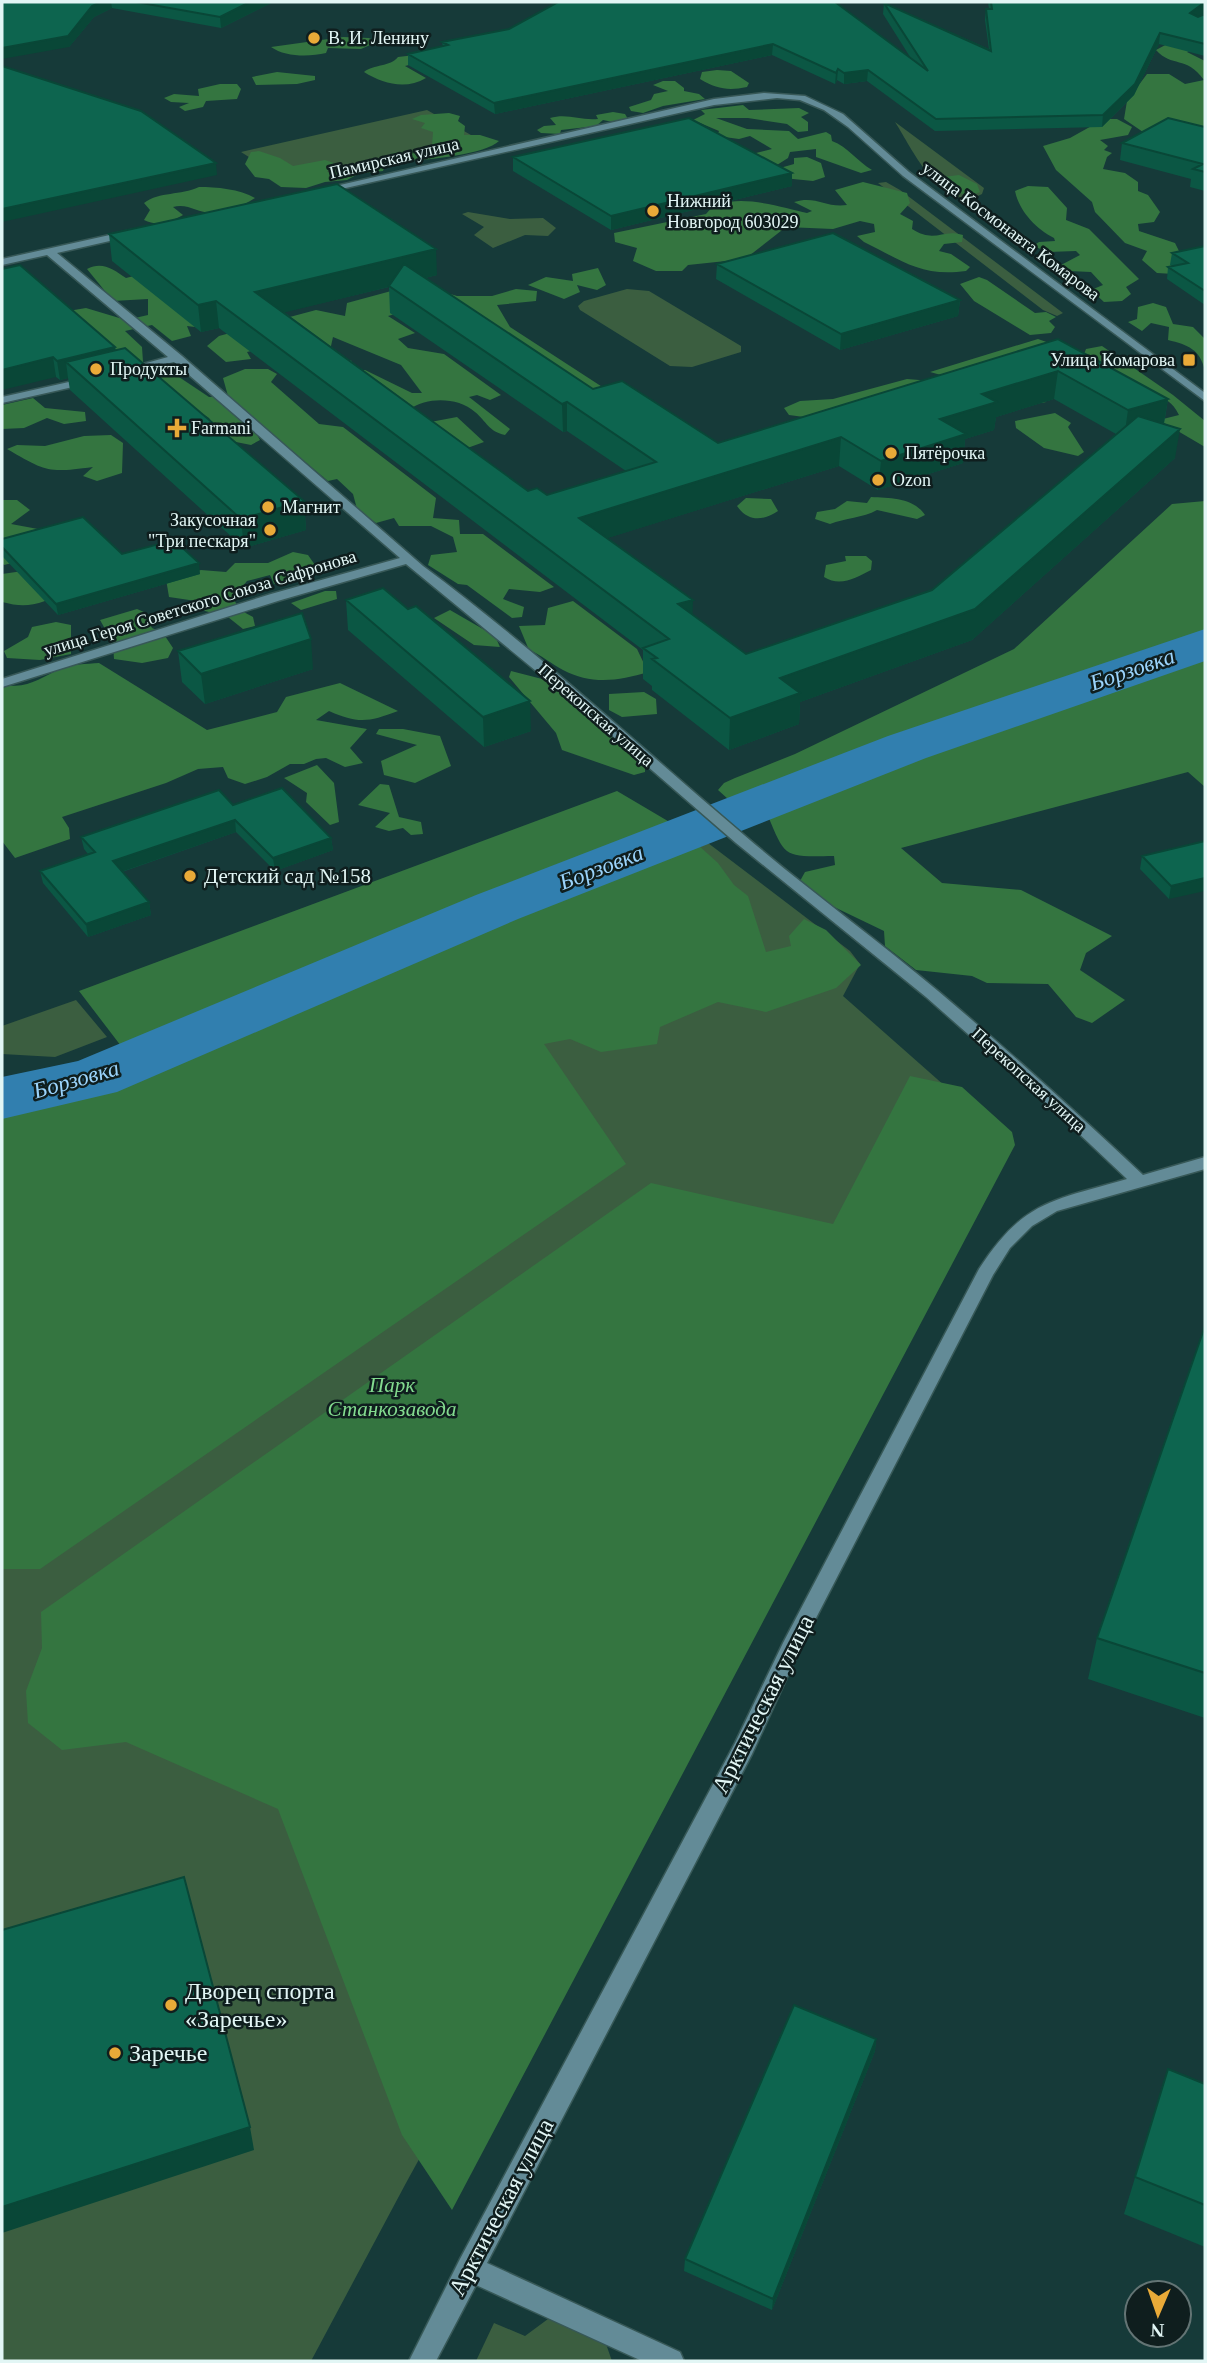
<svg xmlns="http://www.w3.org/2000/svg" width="1207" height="2363" font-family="'Times New Roman',serif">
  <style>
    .green { fill: #3b5e40 }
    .forest { fill: #347540 }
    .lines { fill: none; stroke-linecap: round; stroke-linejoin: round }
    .river { fill: #317faf; fill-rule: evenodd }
    .minor-casing { stroke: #375857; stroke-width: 3 }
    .minor { fill: #638b97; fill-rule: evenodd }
    .wall { fill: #0b5744; fill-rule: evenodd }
    .shaded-wall { fill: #094737 }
    .building { fill: #0d654f; stroke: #094737; stroke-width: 2 }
    .poi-dot { fill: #e9aa38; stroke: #0f1e1e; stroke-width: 2.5 }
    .labels { text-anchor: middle; stroke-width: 5; stroke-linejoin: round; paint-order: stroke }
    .far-poi-label { font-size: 18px; fill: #e2f6f5; stroke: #0f1e1e; text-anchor: start }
    .far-street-label { font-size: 18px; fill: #e2f6f5; stroke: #0f1e1e }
    .poi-label { font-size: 21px; fill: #e2f6f5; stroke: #0f1e1e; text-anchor: start }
    .park-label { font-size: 21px; font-style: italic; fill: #83db8f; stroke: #0f1e1e }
    .water-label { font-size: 23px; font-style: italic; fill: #9ad3fb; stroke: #0f1e1e }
    .near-street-label { font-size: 24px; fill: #e2f6f5; stroke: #0f1e1e }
    .near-poi-label { font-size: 24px; fill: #e2f6f5; stroke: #0f1e1e; text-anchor: start }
  </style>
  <rect width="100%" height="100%" fill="#163a39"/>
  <path class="green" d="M427 110 485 143 296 187 241 152Z
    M895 122 980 185 984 188 982 194C942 216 912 148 895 122Z
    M886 182 900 190 1063 313 1057 316 1043 310 878 183Z
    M468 212 510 219 543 218 556 228 548 236 525 235 493 248 474 235 484 227 462 214Z
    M627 289 649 291 741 346V352L692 367 670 366 580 310 578 306 584 301Z
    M708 843 850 951 860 964 843 996 988 1124 406 2183 311 2361H2V1116L108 1092Z
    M76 1000 107 1037 55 1057 2 1054V1026Z
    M548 2319 606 2344 612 2361H476L494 2323 525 2336Z"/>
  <path class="forest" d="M1184 35 1205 42 1187 52 1205 61V143L1143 132 1124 119 1127 101 1147 74H1169L1185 84 1204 80C1186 55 1172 68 1156 50Z
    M343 37 369 38 377 42 361 49 328 48 326 53C309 57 285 57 271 47Z
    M415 55 424 61 405 66 426 78C406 90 383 84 364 72 374 64 390 67 398 57Z
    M717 70 731 71 749 83 747 87C728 91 717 89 700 79L702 72Z
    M277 72 315 76V80L297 84 256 85 252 77Z
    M663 81H675L684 88V91L699 94 705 99 663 106 643 113 631 111 629 107 651 100 654 94 668 91 653 85Z
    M220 84H237L241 89 237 99 206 101 203 107 185 111 179 107 189 103 171 102 164 98 174 94 199 96 198 89Z
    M743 105 749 110 799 108 809 113 801 117 808 122V131L798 132 787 124 748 118H716L747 129 789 131 798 139 826 132 831 135 832 141C848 147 857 161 872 170L861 173 816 157V149L790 152 788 158 777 165 752 161 756 153 772 149 750 136 739 139 717 136 719 131 693 120 705 114 701 110Z
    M613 112 625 114 628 119 613 122 603 120 596 126 561 130 560 134 541 133 537 130 544 126 556 125 550 118C568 113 581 121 598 119L596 115Z
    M449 113 460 116 458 121 465 126 464 135H480L499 141C484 156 408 163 387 160L392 153 419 150 432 146 433 132 421 128 425 123 412 119 421 115Z
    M1104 119H1117L1132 127 1128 135 1100 140 1108 146 1104 150 1112 153 1107 157 1103 169 1125 173 1138 182V191L1148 195 1160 212 1154 222 1138 224 1139 231 1175 243 1180 253 1174 274 1157 273 1142 260 1147 251 1125 243 1095 212 1092 202 1056 170 1043 146 1070 138Z
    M259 151 280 158 293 166 325 160 334 163 327 172C332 172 340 173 345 172 360 169 366 158 384 168L383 171 358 174 347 180 325 182 306 188 281 187 269 179 255 177 245 164 251 152Z
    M807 157 821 163 825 177 813 181 783 178 780 168 794 164V158Z
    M959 175 977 184 980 192C966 198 956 192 943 186V177Z
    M863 182 907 193 910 203 900 214 913 221 912 229C936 244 942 228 963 235L962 242 944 244 939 251 951 254 970 267 966 271C921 277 903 261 864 242L857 236 875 232 874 224 860 221 833 229 786 227 745 259 688 265 682 271H656L633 261 637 248 615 242 614 233 706 214C726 189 780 207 807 213L812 211 794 202C816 195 825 208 847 205L835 190Z
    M1028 186 1048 187 1067 208 1066 220 1089 229 1139 279 1126 287 1131 294 1122 301 1104 302 1091 290 1103 285 1091 272 1069 271 1061 265 1080 255 1076 251 1048 252 1033 246 1039 242 1055 241 1054 238C1036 229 1019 211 1015 191Z
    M199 187C216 187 240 189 255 198 242 206 228 213 212 213 197 213 188 203 173 207L183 215C170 222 158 227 144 220L150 210 144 203C160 191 180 196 199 187Z
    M205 258 203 328 187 326 191 336 172 341 152 325 125 331 142 347 143 362 127 365 68 311 86 308 126 320 148 315V299L113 301 87 269C102 261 113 269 126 278Z
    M598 268 606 285 597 290 577 285 580 292 564 299 528 285 546 277 573 281 572 274Z
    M979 277 987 280 1035 313 1046 312 1056 317 1049 321 1055 327 1051 333 1030 335 974 301 960 284Z
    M417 284 457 296H492L516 289 537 291 536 301 497 305 510 327 627 403 607 415 434 303 388 316 415 333 398 339 408 348 444 354 501 395 490 400 477 395 469 397 510 429 505 435C488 431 487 422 475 412 458 397 427 397 410 409L425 423 457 417 484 442 448 455 325 353 352 361 349 371 365 370 412 393H422L401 365 333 337 331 346 308 350 289 341 247 352 251 359 226 362 207 346 219 336 316 310 345 316 347 303Z
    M1153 303 1166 307 1173 324 1193 327 1205 339V371C1200 349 1188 345 1168 340L1169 327 1151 323 1142 331 1128 322 1137 319 1138 307Z
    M1038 339 1055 345 941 375 930 372Z
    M1102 346 1173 395 1205 421V447L1159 420 1179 415C1164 386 1150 405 1128 399 1120 396 1111 390 1104 386 1074 370 1044 360 1013 380L1046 402C1030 406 998 397 988 383L994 377 1061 358 1086 364 1100 363 1084 354 1086 349Z
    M245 369H268L277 374 271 382 319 424 343 427 436 498 433 518 459 520 460 534H483L554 587 540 592 509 589 503 599 524 607 522 617 512 618 467 585 458 584 428 565 431 555 457 552 453 537 431 526H399L394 518 376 523 357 509 353 494 337 479 328 481 257 422 251 424 260 440 251 445 211 437 214 426 209 418 171 393 159 374 170 371 209 397 228 396 223 378Z
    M907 379 956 383 853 414 831 408 804 417 789 415 784 408 800 401 833 399Z
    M33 398 45 408 85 412 86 421 64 424 47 418 24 428 2 429V405Z
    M1055 413 1071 423 1068 427 1084 452 1078 456 1044 448 1016 428 1015 421Z
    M111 435 123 443 122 473 97 481 83 476 93 467C47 473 47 472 7 449L17 445 45 446 84 436Z
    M871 497C891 498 914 498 925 515L917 519 877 510C863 518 845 518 830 524L815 519 817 512 835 509 847 501 867 503Z
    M746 498 771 499 778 511C763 521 748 522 737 506Z
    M2 500H17L30 510 11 524 38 529 12 563 4 565 2 563Z
    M1205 501V787L1188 772 901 848 942 883 1021 890 1112 936 1086 953 1080 970 1125 1000 1092 1023 1076 1017 1048 984 987 983 972 976 916 970 885 946 884 931 832 906 800 881 805 872 835 865 834 856C781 857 786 858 765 809L743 801 738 808 718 790 724 783 735 778 795 754 1014 649 1172 504Z
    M293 552 308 555 315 565 290 579V583L274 584 270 575 247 581 233 598 240 610 253 617 255 626 243 629 228 617 205 611 196 601 169 597 166 579 201 570 226 572 235 563H268Z
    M845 556H866L872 561 871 570C856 578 840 587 824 577L826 565 846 561Z
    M30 570 46 593 45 601C28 607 18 606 2 602V574Z
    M325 591H336L337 599 301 610 291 603Z
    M573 601 637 649 648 672C619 681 591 685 563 670 551 664 542 655 529 650L519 626 545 625 548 608Z
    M137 609 144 612 152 628 163 633 173 648 168 658 142 663 114 659 113 643 100 620Z
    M450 610 495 636 500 647 474 645 434 618Z
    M56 622 71 625V654L40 660 7 658 4 651 28 637 32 627Z
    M99 663 207 730 277 712 286 697 340 683 398 711C369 722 358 724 329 711L316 720 367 729 350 748 363 763 345 767 326 758 316 759 304 764H290L267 777 245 784 228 778 223 767 198 769 166 783 62 817 69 828 70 839 15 858 2 841V683C23 692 42 677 60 669 71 664 87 664 99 663Z
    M511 671 546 680 645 764V772L634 775 562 750 556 733 509 677Z
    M644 692 656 699 657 714 622 717 609 710V694Z
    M379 729H403L440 736 451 766 415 783 384 775 381 761 417 745 376 734Z
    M317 765 334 783 339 822 330 825 306 802 307 793 284 778Z
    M380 784 389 785 399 817 421 822 423 834 411 835 403 828 389 831 375 827 390 813 358 805Z
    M617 791 678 827 718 863 734 885 748 896 766 952 791 946 789 936 804 919 826 930 861 965 836 988 766 1012 718 1002 660 1027 657 1044 601 1052 570 1039 544 1044 626 1164 40 1569H2V1080L71 1068 121 1046 79 991Z
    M910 1076 962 1087 1012 1132 1015 1145 452 2210 402 2135 278 1809 126 1742 62 1750 28 1723 26 1691 42 1648 41 1612 651 1183 833 1224Z"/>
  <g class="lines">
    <path class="river" d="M1205 629V661L926 758 518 919 117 1092 2 1119V1077L78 1061 476 895 888 736Z"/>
    <g class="minor-casing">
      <path id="minor" d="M764 93 805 96 843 114 909 172 1205 393V401L903 176 848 127 824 110 800 100 777 98 714 105 319 194 314 191 714 99Z
        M132 230 136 231V235L57 253 182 356 423 566C535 649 638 745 744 835 807 889 875 938 938 991 1008 1050 1076 1112 1143 1175L1205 1157V1169L1057 1211 1032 1226 1010 1248 993 1275 800 1649 752 1754 487 2263 680 2352 684 2361H642L476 2285 436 2361H409L460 2259 735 1743 783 1643 979 1269C1024 1200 1052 1201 1127 1179L1055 1111 926 997 736 843 564 694 406 564 281 600 2 687V679L271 594 400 558 174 362 121 374V370L168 357 47 255 2 265V259Z
        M91 377 97 380 95 382 2 403V397Z"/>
    </g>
    <use href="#minor" class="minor"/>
  </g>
  <path class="wall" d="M2 2H273L221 28 112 8 94 17 69 47Z
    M558 2 912 60 883 14 884 3 989 49 985 20 986 9H989L988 2H1205V13H1204L1197 17 1205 14V56L1159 44 1134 95 1102 127 935 131 867 81 844 84 837 80 835 84 772 55 495 114 408 65V54L443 47 442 42 509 29Z
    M1205 127V191L1190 187 1191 179 1120 160 1122 143Z
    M513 157 792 186 611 230 513 171Z
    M109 234 437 275 425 278 593 389 718 443 1058 339 1168 399 1164 424 1175 458 972 640 800 702 799 724 729 750 652 690V686L643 679V650L219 328 201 332 112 261ZM389 287 390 313 563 432 567 431 626 471 547 495 528 491 284 312ZM1054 399 1116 434 932 590 746 654 692 614 607 538 839 466 878 490 963 463 965 439 994 430 996 417Z
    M1205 246V305L1167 279 1168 267 1172 266 1170 265 1172 253Z
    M717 264 960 300 958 316 840 350 716 279Z
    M2 269 115 347 116 351 304 501 306 530 244 548 70 390 68 378 60 380 56 377Z
    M2 539 122 554 200 574 58 615 2 556Z
    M346 600 531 731 484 747 348 630Z
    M178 651 313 669 205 704 182 682Z
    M233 805 331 838 333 850 275 871 236 832 122 872 149 902 151 915 88 937 43 883 40 871 88 854 84 849 81 837Z
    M1205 841 1169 899 1140 869 1142 856Z
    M1205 1326V1718L1088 1679 1097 1638Z
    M876 2039 875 2051 772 2310 684 2271 685 2259Z
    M1168 2069 1205 2084V2247L1124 2214Z"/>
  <path class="shaded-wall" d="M101 2H111L112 8 94 17 69 47 2 59V48Z
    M250 2H273L221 28 220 17Z
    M1205 2 1204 13 1188 24 1190 13Z
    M1160 33 1159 44 1134 95 1102 127 1103 115Z
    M773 44 772 55 495 114 494 103Z
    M838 69 837 80 835 84 836 73Z
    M868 70 867 81 844 84V73Z
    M216 163 217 175 2 222V209Z
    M792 173V186L611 230V216Z
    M436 249 437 275 258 319 255 292Z
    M960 300 958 316 840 350 841 334Z
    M216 301 219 328 201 332 198 305Z
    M115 347 118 366 66 362 68 378 60 380 57 361Z
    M53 357 56 377 2 390V370Z
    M1058 371 1054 399 996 417 994 430 965 439 963 463 878 490 881 461 940 419 982 394Z
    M1168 399 1163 427 1124 438 1128 410Z
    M567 402V431L563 432 562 404Z
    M1180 429 1175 458 972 640 800 702 799 724 729 750 730 718 780 678 975 609Z
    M841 437 839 466 579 547V518Z
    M304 501 306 530 244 548 241 519Z
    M199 563 200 574 58 615 56 604Z
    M693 600 692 630 678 604Z
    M311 639 313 669 205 704 201 674Z
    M530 701 531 731 484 747 483 717Z
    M235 820 236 832 115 874 113 861Z
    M331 838 333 850 275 871 273 858Z
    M1205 878V891L1169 899 1171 886Z
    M149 902 151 915 88 937 86 924Z
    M876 2039 875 2051 772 2310 773 2299Z
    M250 2127 254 2150 2 2233V2207Z"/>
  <path class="building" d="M2 2H101L92 6 68 36 2 48Z
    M136 2H250L220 17Z
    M558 2H835L928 71 884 3 991 51 986 9H992L991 2H1205L1190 13 1198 17 1205 14V44L1160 33 1135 84 1103 115 936 119 868 70 844 73 838 69 836 73 773 44 494 103 408 54 448 45 442 42 509 29Z
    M2 66 141 111 216 163 2 209Z
    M689 118 792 173 611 216 513 157Z
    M1168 118 1205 127V172L1193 169 1203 164 1122 143Z
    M337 184 436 249 255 292 528 491 537 488 547 495 656 462 567 402 562 404 389 286 404 264 593 389 622 381 718 443 1058 339 1168 399 1128 410 1058 371 982 394 997 402 940 419 966 434 881 461 841 437 579 518 693 600 678 604 746 654 932 590 1138 416 1180 429 975 609 780 678 800 693 730 718 652 659 657 658 643 648 669 639 216 301 198 305 109 234Z
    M833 233 960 300 841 334 717 264Z
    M1205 246V291L1168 267 1188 263 1172 253Z
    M20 265 115 347 57 361 53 357 2 370V269Z
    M125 348 304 501 241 519 66 362Z
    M83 517 122 554 174 540 199 563 56 604 2 547V539Z
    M383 588 408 609 416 606 530 701 483 717 346 600Z
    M302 613 311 639 201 674 178 651Z
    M282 788 331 838 273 858 235 820 113 861 149 902 86 924 40 871 95 852 81 837 219 790 233 805Z
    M1205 841V878L1171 886 1142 856Z
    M1205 1326V1673L1097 1638Z
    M184 1877 250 2127 2 2207V1930Z
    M794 2005 876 2039 773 2299 685 2259Z
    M1168 2069 1205 2084V2205L1135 2177Z"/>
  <g class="poi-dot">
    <circle cx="314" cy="38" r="7"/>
    <circle cx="653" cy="211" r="7"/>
    <rect x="1182" y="353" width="14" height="14" rx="3.5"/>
    <circle cx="96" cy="369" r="7"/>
    <path d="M173.5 417.5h7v7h7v7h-7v7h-7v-7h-7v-7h7z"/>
    <circle cx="891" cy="453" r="7"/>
    <circle cx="878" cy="480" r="7"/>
    <circle cx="268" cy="507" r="7"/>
    <circle cx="270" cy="530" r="7"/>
    <circle cx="190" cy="876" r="7"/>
    <circle cx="171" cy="2005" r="7"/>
    <circle cx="115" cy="2053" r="7"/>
  </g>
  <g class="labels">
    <g class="far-poi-label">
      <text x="328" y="44">В. И. Ленину</text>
      <text x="667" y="207">Нижний<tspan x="667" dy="21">Новгород 603029</tspan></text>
      <text x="1175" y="366" text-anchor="end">Улица Комарова</text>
      <text x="110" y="375">Продукты</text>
      <text x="191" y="434">Farmani</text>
      <text x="905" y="459">Пятёрочка</text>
      <text x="892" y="486">Ozon</text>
      <text x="282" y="513">Магнит</text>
      <text x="256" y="526" text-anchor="end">Закусочная<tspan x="256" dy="21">"Три пескаря"</tspan></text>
    </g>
    <g class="far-street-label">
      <text transform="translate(394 158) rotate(-13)" y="6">Памирская улица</text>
      <text transform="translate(1011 231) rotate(37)" y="6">улица Космонавта Комарова</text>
      <text transform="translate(200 603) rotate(-17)" y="6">улица Героя Советского Союза Сафронова</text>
      <text transform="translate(596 715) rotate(41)" y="6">Перекопская улица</text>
      <text transform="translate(1029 1080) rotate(42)" y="6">Перекопская улица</text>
    </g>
    <g class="poi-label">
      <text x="204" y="883">Детский сад №158</text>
    </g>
    <g class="park-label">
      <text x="392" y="1392">Парк<tspan x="392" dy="24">Станкозавода</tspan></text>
    </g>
    <g class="water-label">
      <text transform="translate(1132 669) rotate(-19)" y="8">Борзовка</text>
      <text transform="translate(601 867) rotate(-21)" y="8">Борзовка</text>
      <text transform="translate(76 1079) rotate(-16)" y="8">Борзовка</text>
    </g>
    <g class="near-street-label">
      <text transform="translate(763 1704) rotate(-63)" y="8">Арктическая улица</text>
      <text transform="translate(501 2207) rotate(-62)" y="8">Арктическая улица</text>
    </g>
    <g class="near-poi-label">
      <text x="185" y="1999">Дворец спорта<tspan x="185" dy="28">«Заречье»</tspan></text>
      <text x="129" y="2061">Заречье</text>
    </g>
  </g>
  <rect width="1207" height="2363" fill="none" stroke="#e2f6f5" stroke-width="7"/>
  <g transform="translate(1158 2314) rotate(182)"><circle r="33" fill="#0f1e1e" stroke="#637474" stroke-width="2"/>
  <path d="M0-5L12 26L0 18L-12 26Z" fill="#e9aa38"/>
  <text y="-10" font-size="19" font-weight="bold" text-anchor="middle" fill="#e2f6f5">N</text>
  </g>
</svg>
